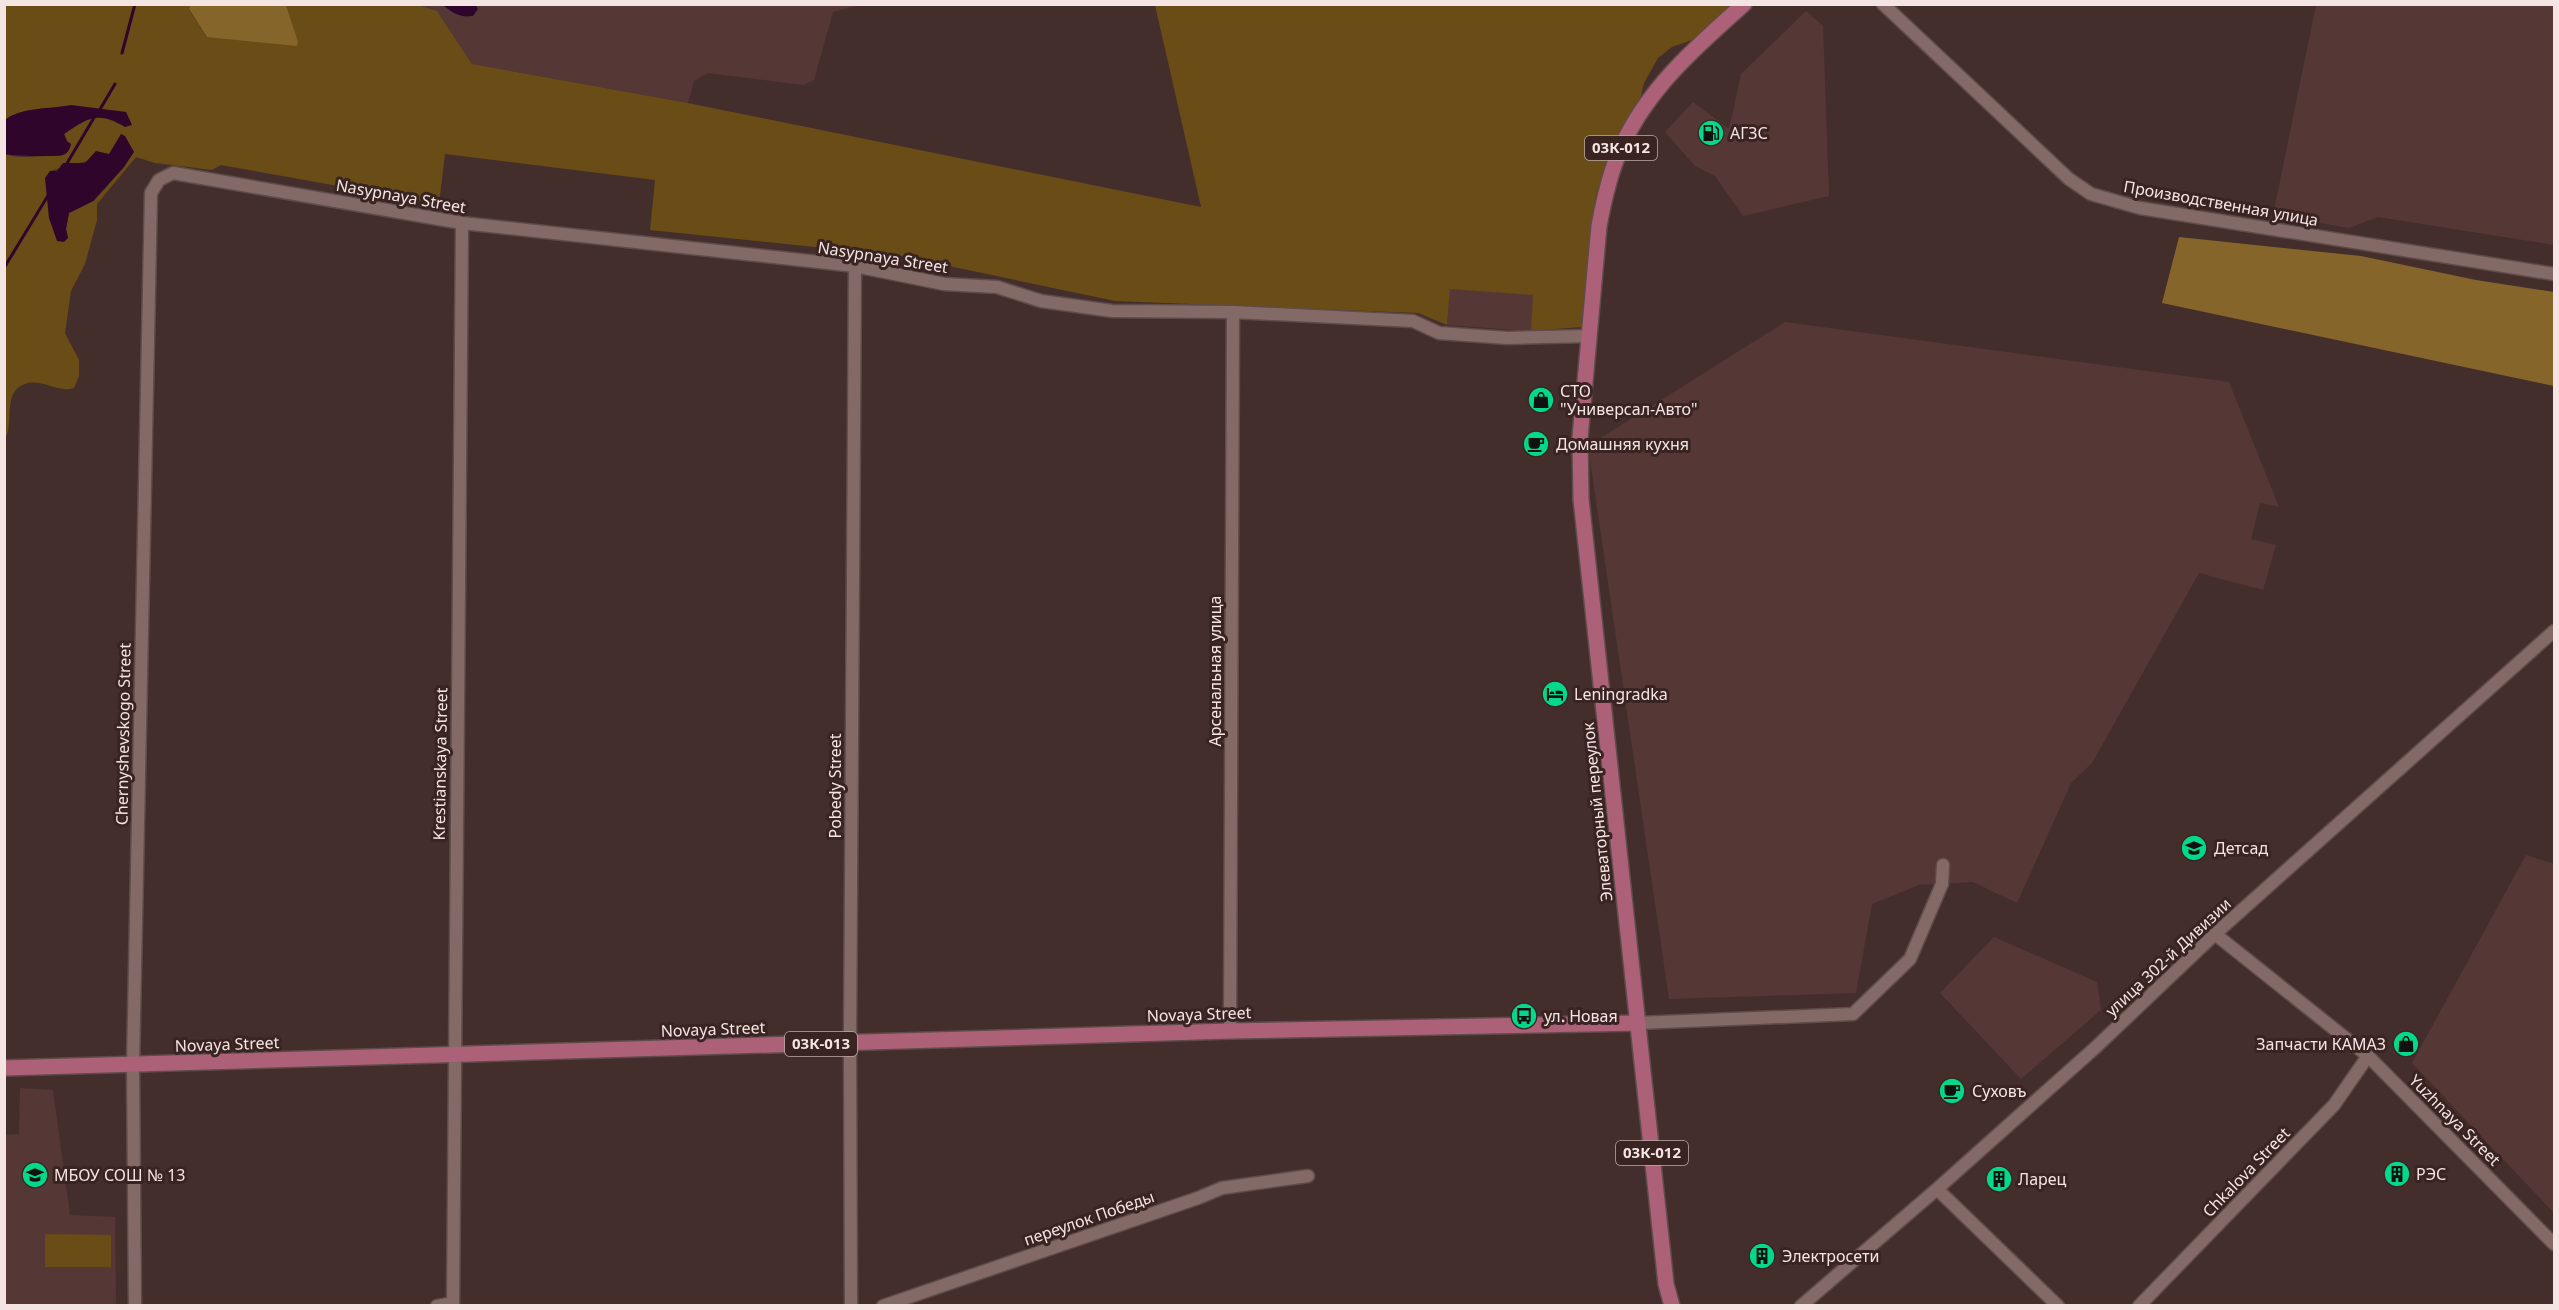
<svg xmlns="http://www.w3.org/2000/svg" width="2559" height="1310" font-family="'Noto Sans',sans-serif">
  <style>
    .built { fill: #553835 }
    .green { fill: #694c16; fill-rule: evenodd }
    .forest { fill: #86652b }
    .water { fill: #2f052b }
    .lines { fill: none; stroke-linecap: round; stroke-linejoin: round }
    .stream { stroke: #2f052b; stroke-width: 3 }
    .minor-casing { stroke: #5f4c4a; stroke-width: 15 }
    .major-casing { stroke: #5f4c4a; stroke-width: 18 }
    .minor { stroke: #846a67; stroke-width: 12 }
    .major { stroke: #ad6178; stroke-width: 15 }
    .labels { text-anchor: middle; stroke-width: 6; stroke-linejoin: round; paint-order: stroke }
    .shield { fill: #392422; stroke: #bcaba9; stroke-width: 1.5 }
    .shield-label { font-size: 15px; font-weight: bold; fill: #f4e5e3 }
    .poi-label { font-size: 16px; fill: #f4e5e3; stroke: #392422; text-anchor: start }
    .street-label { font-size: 16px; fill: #f4e5e3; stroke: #392422 }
  </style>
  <rect width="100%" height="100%" fill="#442e2c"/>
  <path class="built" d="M418 5H859L833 12 814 80 803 85 708 73 694 81 688 103 472 64 437 11Z
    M2316 5H2554V245L2378 217 2349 228 2273 215Z
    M1806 11 1823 26 1829 196 1743 216 1715 176 1695 166 1665 132 1693 102 1729 129 1741 74Z
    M1450 288 1534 294 1531 331 1447 325Z
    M1785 322 2229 382 2279 507 2260 503 2251 539 2276 545 2263 590 2199 573 2092 763 2071 783 2017 903 1973 882 1919 885 1872 904 1856 993 1669 999 1588 446Z
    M2526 855 2554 864V1213L2412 1063Z
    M1994 937 2097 982 2101 1010 2021 1079 1940 993Z
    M20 1088 53 1090 70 1215 115 1217 116 1305H5L4 1135 19 1134Z"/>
  <path class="green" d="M5 5H190L189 10 207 37 295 34 286 5H418L437 11 472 64 688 103 1201 207 1155 5H1732L1692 40 1672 47 1658 58 1644 83 1641 96 1616 139 1597 192 1581 327 1531 331 1533 295 1450 289 1447 325 1418 313 1115 301 901 256 650 230 655 180 445 154 439 204 221 165 212 170 155 163 136 157 97 204V220L85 264 71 291 65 333 79 360V376L74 388C58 393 44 380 28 383 1 389 15 422 5 439V154C19 160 44 155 61 156L67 141 64 134 87 119 104 116 113 118 125 112C95 111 28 101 5 120ZM133 152 124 167 94 201 69 213 66 229 68 238 49 218 50 171 109 155Z
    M45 1234 111 1235V1267H45Z"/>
  <path class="forest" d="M190 5H286L298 42 297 46 207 37 189 9Z
    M2179 237 2361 256 2476 280 2554 292V386L2162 303Z"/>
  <path class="water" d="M443 5H476L478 9 473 16C459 18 453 13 443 5Z
    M71 105 126 112 132 125 125 127C99 111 88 117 64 134L67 141 71 144C70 149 68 153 63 155 57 157 10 156 5 154V120C21 107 51 109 71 105Z
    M121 134 125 136 134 152 124 167 93 201 69 213 66 229 68 238 64 242 57 241 49 218 45 178 50 171H57L63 163H85L96 151 109 154Z"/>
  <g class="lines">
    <path class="stream" d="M122 53 135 4
      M99 111 115 84
      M66 165 95 116
      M4 268 49 194"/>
    <g class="minor-casing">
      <path id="minor" d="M1883 4 2069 179 2091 194 2140 208 2554 274
        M2215 934 2368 1056 2554 1244
        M1638 1023 1853 1014 1910 959 1942 884 1943 865
        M1230 1031 1233 312
        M1937 1189 2058 1306
        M135 1306 133 1065 151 193 159 180 173 173 462 223 855 266 944 284 997 287 1041 301 1112 311 1233 312 1413 321 1439 333 1507 338 1589 336
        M437 1306 453 1303
        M453 1306 462 223
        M851 1306 850 1043 855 266
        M883 1306 1198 1198 1222 1188 1308 1176
        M1801 1306 1937 1189 2096 1047 2215 934 2554 631
        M2139 1306 2334 1105 2368 1056"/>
    </g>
    <g class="major-casing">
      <path id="major" d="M4 1068 1230 1031 1638 1023
        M1672 1306 1666 1284 1581 499 1580 438 1599 226C1604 199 1610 171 1622 146 1648 88 1697 46 1744 4"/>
    </g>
    <use href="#minor" class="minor"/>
    <use href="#major" class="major"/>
  </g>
  <defs>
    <g id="fuel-disc" transform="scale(1.35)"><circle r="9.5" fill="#04d98b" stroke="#392422"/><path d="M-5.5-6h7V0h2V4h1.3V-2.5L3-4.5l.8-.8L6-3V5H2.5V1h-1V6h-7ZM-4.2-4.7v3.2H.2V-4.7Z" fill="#111"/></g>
    <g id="shop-disc" transform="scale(1.35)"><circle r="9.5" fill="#04d98b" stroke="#392422"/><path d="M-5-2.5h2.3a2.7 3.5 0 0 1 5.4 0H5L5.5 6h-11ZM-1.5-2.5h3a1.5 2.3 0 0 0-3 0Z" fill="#111"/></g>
    <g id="cafe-disc" transform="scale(1.35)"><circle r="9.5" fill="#04d98b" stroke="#392422"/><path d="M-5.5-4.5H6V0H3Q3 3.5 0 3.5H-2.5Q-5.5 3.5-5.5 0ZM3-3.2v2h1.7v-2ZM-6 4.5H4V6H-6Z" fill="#111"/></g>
    <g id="hotel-disc" transform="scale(1.35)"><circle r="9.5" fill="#04d98b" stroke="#392422"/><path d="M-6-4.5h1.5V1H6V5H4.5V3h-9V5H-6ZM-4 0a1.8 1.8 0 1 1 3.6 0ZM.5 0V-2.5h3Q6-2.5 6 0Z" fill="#111"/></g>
    <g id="school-disc" transform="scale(1.35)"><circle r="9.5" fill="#04d98b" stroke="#392422"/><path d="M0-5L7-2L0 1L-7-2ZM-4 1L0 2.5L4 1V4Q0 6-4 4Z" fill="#111"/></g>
    <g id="bus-disc" transform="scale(1.35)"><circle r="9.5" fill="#04d98b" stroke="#392422"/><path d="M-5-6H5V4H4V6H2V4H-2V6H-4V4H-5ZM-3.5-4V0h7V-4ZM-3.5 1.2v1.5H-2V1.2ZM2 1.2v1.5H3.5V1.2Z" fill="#111"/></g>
    <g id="building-disc" transform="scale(1.35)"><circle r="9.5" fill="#04d98b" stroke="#392422"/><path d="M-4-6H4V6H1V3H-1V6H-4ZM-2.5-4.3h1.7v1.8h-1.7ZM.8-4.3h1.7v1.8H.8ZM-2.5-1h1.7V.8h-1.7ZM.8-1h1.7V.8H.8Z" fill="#111"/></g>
  </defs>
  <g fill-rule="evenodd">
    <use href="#fuel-disc" x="1711" y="133"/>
    <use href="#shop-disc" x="1541" y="400"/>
    <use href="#cafe-disc" x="1536" y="444"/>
    <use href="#hotel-disc" x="1555" y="694"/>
    <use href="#school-disc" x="2194" y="848"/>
    <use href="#bus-disc" x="1524" y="1016"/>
    <use href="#shop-disc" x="2406" y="1044"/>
    <use href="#cafe-disc" x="1952" y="1091"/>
    <use href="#building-disc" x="2397" y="1174"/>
    <use href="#school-disc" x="35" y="1175"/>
    <use href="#building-disc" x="1999" y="1179"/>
    <use href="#building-disc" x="1762" y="1256"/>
  </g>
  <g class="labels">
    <g class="shield">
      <rect x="1585" y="136" width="72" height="24" rx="4.5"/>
      <rect x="785" y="1032" width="72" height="24" rx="4.5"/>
      <rect x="1616" y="1141" width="72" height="24" rx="4.5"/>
    </g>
    <g class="shield-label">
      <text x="1621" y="153">03К-012</text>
      <text x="821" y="1049">03К-013</text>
      <text x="1652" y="1158">03К-012</text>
    </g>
    <g class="poi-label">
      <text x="1730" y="139">АГЗС</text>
      <text x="1560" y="397">СТО<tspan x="1560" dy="18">"Универсал-Авто"</tspan></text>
      <text x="1556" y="450">Домашняя кухня</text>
      <text x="1574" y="700">Leningradka</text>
      <text x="2214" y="854">Детсад</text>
      <text x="1544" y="1022">ул. Новая</text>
      <text x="2386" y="1050" text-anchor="end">Запчасти КАМАЗ</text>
      <text x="1972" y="1097">Суховъ</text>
      <text x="2416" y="1180">РЭС</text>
      <text x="54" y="1181">МБОУ СОШ № 13</text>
      <text x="2018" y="1185">Ларец</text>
      <text x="1782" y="1262">Электросети</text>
    </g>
    <g class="street-label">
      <text transform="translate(401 196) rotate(10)" y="6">Nasypnaya Street</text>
      <text transform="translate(2221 203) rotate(10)" y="6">Производственная улица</text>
      <text transform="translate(883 257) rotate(9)" y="6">Nasypnaya Street</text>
      <text transform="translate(1215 671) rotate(-90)" y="6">Арсенальная улица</text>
      <text transform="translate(123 734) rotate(-89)" y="6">Chernyshevskogo Street</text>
      <text transform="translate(440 764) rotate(-89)" y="6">Krestianskaya Street</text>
      <text transform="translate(835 786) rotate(-90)" y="6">Pobedy Street</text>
      <text transform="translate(1597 812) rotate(-96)" y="6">Элеваторный переулок</text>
      <text transform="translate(2168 957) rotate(-43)" y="6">улица 302-й Дивизии</text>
      <text transform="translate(1199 1014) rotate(-2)" y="6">Novaya Street</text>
      <text transform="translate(713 1029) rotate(-2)" y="6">Novaya Street</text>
      <text transform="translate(227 1044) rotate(-2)" y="6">Novaya Street</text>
      <text transform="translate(2455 1120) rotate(45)" y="6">Yuzhnaya Street</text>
      <text transform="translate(2246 1172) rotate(-46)" y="6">Chkalova Street</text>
      <text transform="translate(1089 1218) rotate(-19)" y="6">переулок Победы</text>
    </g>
  </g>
  <rect width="2559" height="1310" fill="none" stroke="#f4e5e3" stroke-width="12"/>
</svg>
